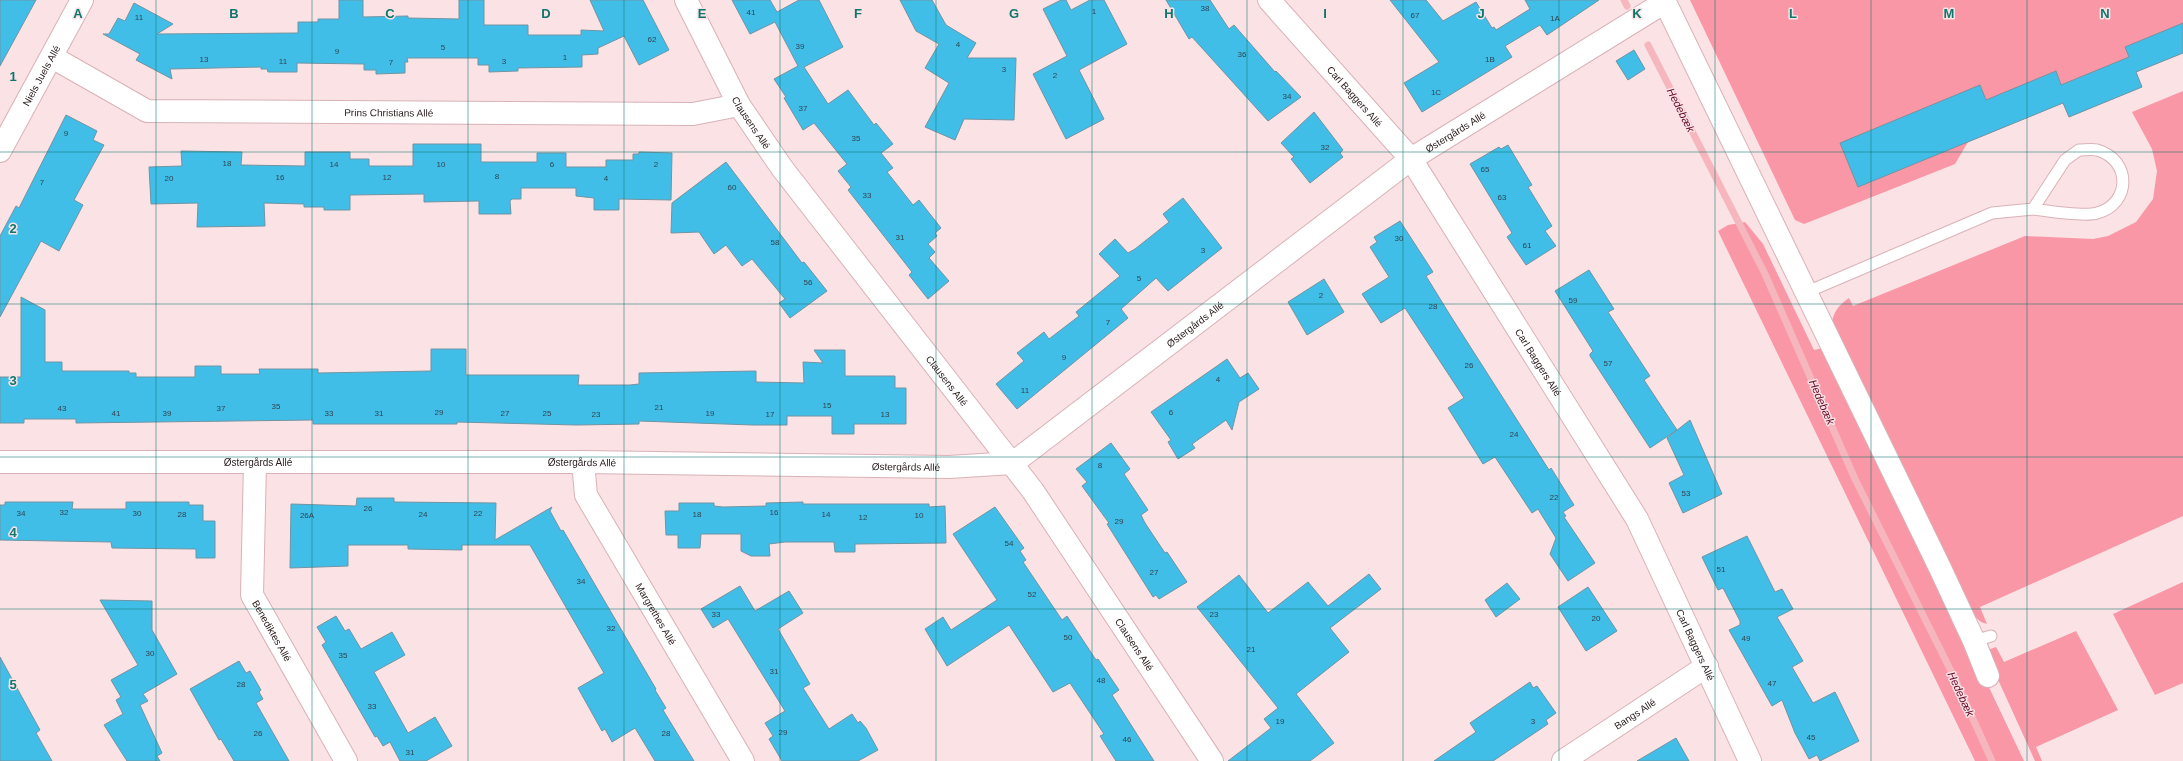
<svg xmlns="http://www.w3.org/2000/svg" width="2183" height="761" font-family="Helvetica,sans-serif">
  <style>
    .green { fill: #f997a6 }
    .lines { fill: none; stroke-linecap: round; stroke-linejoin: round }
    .stream { stroke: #f5b6be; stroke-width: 7 }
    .building { fill: #41bee8; stroke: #7094a2 }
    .service-casing { stroke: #d9b2b7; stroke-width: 13 }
    .minor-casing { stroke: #d9b2b7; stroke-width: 24 }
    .service { stroke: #fff; stroke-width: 11 }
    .minor { stroke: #fff; stroke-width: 22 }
    .grid { fill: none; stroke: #0f766e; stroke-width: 1; stroke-opacity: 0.55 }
    .labels { text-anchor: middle; stroke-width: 3; stroke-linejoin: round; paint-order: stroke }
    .number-label { font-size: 8px; fill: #2f444f }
    .street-label { font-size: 10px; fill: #291b1c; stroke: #fbe2e5 }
    .water-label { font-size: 11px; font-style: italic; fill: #640926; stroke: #fbe2e5 }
    .grid-label { font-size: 13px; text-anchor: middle; font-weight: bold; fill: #0f766e; stroke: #fbe2e5; stroke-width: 3; stroke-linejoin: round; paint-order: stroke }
  </style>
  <rect width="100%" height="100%" fill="#fbe2e5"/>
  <path class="green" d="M1690 0H2183V53L2136 72 2142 87 2069 117 2063 103 1968 142 1955 164 1804 224 1795 220Z
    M2183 91V516L1980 607 1987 624 1981 622 1974 616 1832 321C1835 310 1839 305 1849 298L1853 306 2025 236 2093 239 2108 236 2136 222 2153 199 2157 171 2152 149 2132 112Z
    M1745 222 1763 244 1814 350 1827 347 2024 761H1975L1718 231 1728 225Z
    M2183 582V683L2155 695 2113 614Z
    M2076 631 2118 710 2036 747 2042 761H2035L1985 651 1996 647 2004 662Z"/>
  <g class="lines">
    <path class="stream" d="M1624 0 1627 6
      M1648 45 1765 274 1855 479 1954 677 1992 761"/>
  </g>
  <path class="building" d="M0 0H36L0 66Z
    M339 0H363V17L408 16V18L459 19V0H484V25H528V35H581V30L604 31 590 0H643L669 50 639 65 624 36 598 48V54L582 55V67L518 68V71L489 72V65H478V58H407L408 62H405V73L376 74V70H364V64L297 63V72H268L267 69H261V67L170 69 172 79 136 60 140 54 103 34H109L118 18 125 21 134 3 173 24 157 34 298 33V22H318V19H339Z
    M732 0H770L777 12 799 0H819L843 47 804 67 828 104 848 90 874 125 876 123 893 144 881 153 893 168 887 172 913 205 919 200 941 228 935 233 937 236 928 244 935 252 929 258 949 281 928 299 909 275 912 272 848 190 851 187 838 171 847 164 814 123 803 130 784 98 786 97 774 79 798 66 775 22 750 34Z
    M900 0H932L946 25 976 43 967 58H1016L1014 120 964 119 955 140 925 127 949 83 925 68 939 44 916 31Z
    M1061 0H1066L1071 10 1090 0H1104L1127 44 1079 70 1104 119 1066 139 1033 74 1067 56 1043 9Z
    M1166 0H1210L1229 29 1234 25 1275 72 1276 71 1301 97 1268 121 1192 37 1189 39Z
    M1390 0H1426L1443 21 1476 2 1492 28 1494 27 1496 30 1530 9 1525 0H1599L1547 35 1540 25 1505 46 1512 57 1422 112 1404 83 1439 62Z
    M2183 23V53L2136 72 2142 87 2069 117 2063 103 1858 187 1840 143 1980 85 1986 100 2056 71 2061 85 2129 57 2125 47Z
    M1634 50 1645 69 1628 80 1616 61Z
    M1314 112 1343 150 1340 153 1343 157 1310 183 1291 159 1294 157 1281 143Z
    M66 115 97 131 93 140 104 145 74 200 83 205 59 251 41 241 0 317V236L16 206 19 208Z
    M413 144H481V162H537V153H566V167H606V160H633V154H639V152L672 153 671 200 619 199V210H594V198L576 196V188H521V199H512L510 201 511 214H479V201L424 202V194L350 195V210H324V207H304V204L264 203 265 226 197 227 198 203 151 204 149 167 182 166 181 151 242 152 241 165 305 166V152H350V159H369V166H413Z
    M1508 145 1532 185 1528 187 1552 226 1545 231 1556 246 1526 265 1507 237 1512 233 1470 164 1499 147 1501 149Z
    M726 162 802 263 804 262 827 291 790 318 779 303 785 299 752 259 742 266 726 245 714 254 699 232 671 233 672 203Z
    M1183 198 1222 248 1168 291 1156 278 1121 309 1128 318 1017 409 996 384 1024 361 1017 353 1044 332 1049 339 1079 316 1076 312 1120 276 1099 254 1115 239 1128 253 1135 249 1169 222 1163 214Z
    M1400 221 1433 272 1426 276 1450 315 1549 470 1551 468 1574 505 1563 512 1566 516 1564 517 1595 563 1568 581 1550 554 1556 538 1538 509 1532 513 1495 457 1483 464 1448 408 1464 398 1405 308 1381 323 1362 294 1389 277 1370 247 1377 242 1374 237Z
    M1589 270 1614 309 1608 312 1650 376 1644 380 1677 430 1650 448 1590 356V354L1593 351 1555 291Z
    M1324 279 1344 312 1307 335 1288 302Z
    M21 297 45 310V362H62V371H129V373H136V377H195V366H221V374H260L259 369H318V373L431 371V349H466V375H579L578 385H630L639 384V373L756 371V382L804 383 803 362 823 363 814 350H845V376H895V388H906V424H854V434H832V416H787V425H753L639 421V424L576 425 457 422V424H313V420L76 423V419H24V423H0V377H21Z
    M1227 359 1240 378 1248 373 1259 389 1239 402 1232 430 1226 420 1192 444 1195 448 1178 459 1168 442 1171 440 1151 412Z
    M1690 420 1722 494 1683 513 1669 483 1684 475 1667 438Z
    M1111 443 1130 469 1124 474 1148 510 1141 515 1145 523 1165 553 1167 552 1187 582 1159 599 1156 595 1153 597 1107 524 1109 523 1082 486 1087 482 1076 469Z
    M357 498H394V502L496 503 495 540 552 507 550 511 561 531 563 530 656 689 655 690 666 708 663 710 694 761H655L635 728 612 742 605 729 602 731 578 688 604 673 530 545H462V550L408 549V545H348V566L290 568 291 504 356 506Z
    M5 502H73L72 509H126V502H189V505H203V521H215V558H196V549L112 548 111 542 0 540V505H5Z
    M803 502V504H929V507L945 506 946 543 855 544V552H835L834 542H785L769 544 770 556H751L741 551V534H701L700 548H678V535H666L665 511H679V503H714V506L723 507 766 506V503Z
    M995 507 1024 548 1020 551 1026 560 1023 562 1062 620 1067 616 1096 660 1098 659 1119 690 1112 695 1154 761H1116L1100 736 1104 734 1070 683 1053 692 1009 625 947 666 925 629 943 617 951 630 997 600 953 534Z
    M1747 536 1775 592 1782 589 1793 609 1777 617 1803 661 1792 667 1813 703 1835 692 1859 741 1820 761 1817 755 1809 759 1795 733 1782 700 1772 706 1729 630 1740 625V621L1723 588 1718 590 1702 557Z
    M1369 574 1381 589 1330 628 1349 652 1296 694 1334 743 1310 761H1228L1271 728 1264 719 1278 708 1197 607 1239 575 1268 613 1308 582 1328 606Z
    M1507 583 1520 599 1496 617 1485 600Z
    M740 586 755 611 789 591 803 613 778 629 810 684 803 688 829 729 852 714 858 723 860 721 866 728 878 750 858 761H782L769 739 773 736 765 723 785 711 728 619 713 628 701 609Z
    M1588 587 1617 631 1586 651 1558 607Z
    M100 600 152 601V630L177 674 143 694 148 701 140 705 162 753 157 756 160 761H127L104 725 123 714 116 700 121 697 111 680 138 665Z
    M336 616 345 631 349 629 361 649 392 632 405 655 374 672 408 733 435 717 452 746 426 761H400L390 742 383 746 377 736 375 737 322 645 326 642 317 627Z
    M0 657 40 730 36 733 52 761H0Z
    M239 661 246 673 250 671 261 690 259 692 263 699 256 703 289 761H234L221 739 219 740 190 689Z
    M1530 682 1533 688 1537 686 1556 713 1546 720 1548 724 1493 761H1434L1476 732 1470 723Z
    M1676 738 1689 761H1637Z"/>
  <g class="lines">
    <g class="service-casing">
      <path id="service" d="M2079 150C2084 150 2092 149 2097 150 2132 160 2131 204 2097 213 2085 217 2048 211 2033 209L2065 160Z
        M1807 292 1992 213 2033 209
        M1974 641 1991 636"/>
    </g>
    <g class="minor-casing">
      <g id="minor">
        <path id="s1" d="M686 0 739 105 782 168 1033 491 1212 761"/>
        <path id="s2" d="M1269 0 1411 159 1637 519 1750 761"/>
        <path id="s3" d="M52 57 147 111 693 114 739 105"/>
        <path id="s4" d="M0 151 82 0"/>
        <path id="s5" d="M0 462H583L949 467 1013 463 1411 159 1665 2 1940 568 1974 641 1988 676"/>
        <path id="s6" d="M583 462 586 495 743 761"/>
        <path id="s7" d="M255 463 252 595 346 761"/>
        <path id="s8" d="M1563 761 1707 666"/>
      </g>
    </g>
    <use href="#service" class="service"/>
    <use href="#minor" class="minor"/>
  </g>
  <path class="grid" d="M156 0V761M312 0V761M468 0V761M624 0V761M780 0V761M936 0V761M1092 0V761M1247 0V761M1403 0V761M1559 0V761M1715 0V761M1871 0V761M2027 0V761M0 152H2183M0 304H2183M0 457H2183M0 609H2183"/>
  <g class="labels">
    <g class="number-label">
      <text x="1205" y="11">38</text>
      <text x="1094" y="14">1</text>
      <text x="751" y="15">41</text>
      <text x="1415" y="18">67</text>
      <text x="139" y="20">11</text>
      <text x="1555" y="21">1A</text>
      <text x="652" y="42">62</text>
      <text x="958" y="47">4</text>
      <text x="800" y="49">39</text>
      <text x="443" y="50">5</text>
      <text x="337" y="54">9</text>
      <text x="1242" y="57">36</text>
      <text x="565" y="60">1</text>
      <text x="204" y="62">13</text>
      <text x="1490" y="62">1B</text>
      <text x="283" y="64">11</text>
      <text x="504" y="64">3</text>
      <text x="391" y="65">7</text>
      <text x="1004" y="72">3</text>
      <text x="1055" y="78">2</text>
      <text x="1436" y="95">1C</text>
      <text x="1287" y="99">34</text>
      <text x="803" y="111">37</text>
      <text x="66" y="136">9</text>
      <text x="856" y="141">35</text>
      <text x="1325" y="150">32</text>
      <text x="227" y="166">18</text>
      <text x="334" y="167">14</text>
      <text x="441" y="167">10</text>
      <text x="552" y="167">6</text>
      <text x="656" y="167">2</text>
      <text x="1485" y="172">65</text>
      <text x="497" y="179">8</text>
      <text x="280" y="180">16</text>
      <text x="387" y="180">12</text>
      <text x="169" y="181">20</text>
      <text x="606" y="181">4</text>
      <text x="42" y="185">7</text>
      <text x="732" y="190">60</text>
      <text x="867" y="198">33</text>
      <text x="1502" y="200">63</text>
      <text x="900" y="240">31</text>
      <text x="1399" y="241">30</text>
      <text x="775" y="245">58</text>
      <text x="1527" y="248">61</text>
      <text x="1203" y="253">3</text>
      <text x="1139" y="281">5</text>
      <text x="808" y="285">56</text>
      <text x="1321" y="298">2</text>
      <text x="1573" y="303">59</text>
      <text x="1433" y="309">28</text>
      <text x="1108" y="325">7</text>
      <text x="1064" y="360">9</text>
      <text x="1608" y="366">57</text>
      <text x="1469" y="368">26</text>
      <text x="1218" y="382">4</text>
      <text x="1025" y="393">11</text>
      <text x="827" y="408">15</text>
      <text x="276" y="409">35</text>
      <text x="659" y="410">21</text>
      <text x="62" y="411">43</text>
      <text x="221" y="411">37</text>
      <text x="439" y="415">29</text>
      <text x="1171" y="415">6</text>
      <text x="116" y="416">41</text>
      <text x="167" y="416">39</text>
      <text x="329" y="416">33</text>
      <text x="379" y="416">31</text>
      <text x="505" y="416">27</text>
      <text x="547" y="416">25</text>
      <text x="710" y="416">19</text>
      <text x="596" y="417">23</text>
      <text x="770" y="417">17</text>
      <text x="885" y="417">13</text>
      <text x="1514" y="437">24</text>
      <text x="1100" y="468">8</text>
      <text x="1686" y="496">53</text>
      <text x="1554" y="500">22</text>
      <text x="368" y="511">26</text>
      <text x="64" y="515">32</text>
      <text x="774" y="515">16</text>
      <text x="21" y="516">34</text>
      <text x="137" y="516">30</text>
      <text x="478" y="516">22</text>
      <text x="182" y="517">28</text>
      <text x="423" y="517">24</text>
      <text x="697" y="517">18</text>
      <text x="826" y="517">14</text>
      <text x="307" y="518">26A</text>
      <text x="919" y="518">10</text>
      <text x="863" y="520">12</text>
      <text x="1119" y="524">29</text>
      <text x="1009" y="546">54</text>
      <text x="1721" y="572">51</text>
      <text x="1154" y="575">27</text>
      <text x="581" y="584">34</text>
      <text x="1032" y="597">52</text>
      <text x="716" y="617">33</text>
      <text x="1214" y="617">23</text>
      <text x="1596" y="621">20</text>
      <text x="611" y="631">32</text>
      <text x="1068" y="640">50</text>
      <text x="1746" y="641">49</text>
      <text x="1251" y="652">21</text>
      <text x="150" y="656">30</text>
      <text x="343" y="658">35</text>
      <text x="774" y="674">31</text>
      <text x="1101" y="683">48</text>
      <text x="1772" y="686">47</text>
      <text x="241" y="687">28</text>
      <text x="372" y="709">33</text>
      <text x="1280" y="724">19</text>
      <text x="1533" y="724">3</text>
      <text x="783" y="735">29</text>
      <text x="258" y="736">26</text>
      <text x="666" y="736">28</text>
      <text x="1811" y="740">45</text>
      <text x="1127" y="742">46</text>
      <text x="410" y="755">31</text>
    </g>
    <g class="street-label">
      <text dy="4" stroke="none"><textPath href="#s4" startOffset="86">Niels Juels Allé</textPath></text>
      <text dy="4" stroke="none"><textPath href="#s2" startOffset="129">Carl Baggers Allé</textPath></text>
      <text dy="4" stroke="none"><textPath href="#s3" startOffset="351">Prins Christians Allé</textPath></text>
      <text dy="4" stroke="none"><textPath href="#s1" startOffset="139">Clausens Allé</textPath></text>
      <text dy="4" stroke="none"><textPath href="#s5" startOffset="1566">Østergårds Allé</textPath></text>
      <text dy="4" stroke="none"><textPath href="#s5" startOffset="1242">Østergårds Allé</textPath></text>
      <text dy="4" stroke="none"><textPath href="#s2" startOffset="453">Carl Baggers Allé</textPath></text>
      <text dy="4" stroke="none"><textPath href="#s1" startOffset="463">Clausens Allé</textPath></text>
      <text dy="4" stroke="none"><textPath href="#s5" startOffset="258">Østergårds Allé</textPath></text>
      <text dy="4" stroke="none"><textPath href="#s5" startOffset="582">Østergårds Allé</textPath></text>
      <text dy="4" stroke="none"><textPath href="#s5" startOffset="906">Østergårds Allé</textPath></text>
      <text dy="4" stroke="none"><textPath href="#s6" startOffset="171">Margrethes Allé</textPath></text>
      <text dy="4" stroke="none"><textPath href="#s7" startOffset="173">Benediktes Allé</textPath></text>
      <text dy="4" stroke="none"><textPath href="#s2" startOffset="777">Carl Baggers Allé</textPath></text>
      <text dy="4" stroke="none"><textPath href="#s1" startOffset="787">Clausens Allé</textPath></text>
      <text dy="4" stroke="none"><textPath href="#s8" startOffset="86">Bangs Allé</textPath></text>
    </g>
    <g class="water-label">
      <text transform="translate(1681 110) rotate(63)" y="4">Hedebæk</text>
      <text transform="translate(1822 402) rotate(66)" y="4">Hedebæk</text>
      <text transform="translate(1961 694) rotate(65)" y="4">Hedebæk</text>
    </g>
  </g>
  <g class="grid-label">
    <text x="78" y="18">A</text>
    <text x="234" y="18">B</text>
    <text x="390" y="18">C</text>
    <text x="546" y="18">D</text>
    <text x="702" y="18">E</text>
    <text x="858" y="18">F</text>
    <text x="1014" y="18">G</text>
    <text x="1169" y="18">H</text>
    <text x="1325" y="18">I</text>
    <text x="1481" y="18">J</text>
    <text x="1637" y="18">K</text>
    <text x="1793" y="18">L</text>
    <text x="1949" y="18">M</text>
    <text x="2105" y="18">N</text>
    <text x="13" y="81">1</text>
    <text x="13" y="233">2</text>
    <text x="13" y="385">3</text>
    <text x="13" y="537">4</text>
    <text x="13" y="689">5</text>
  </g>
</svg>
